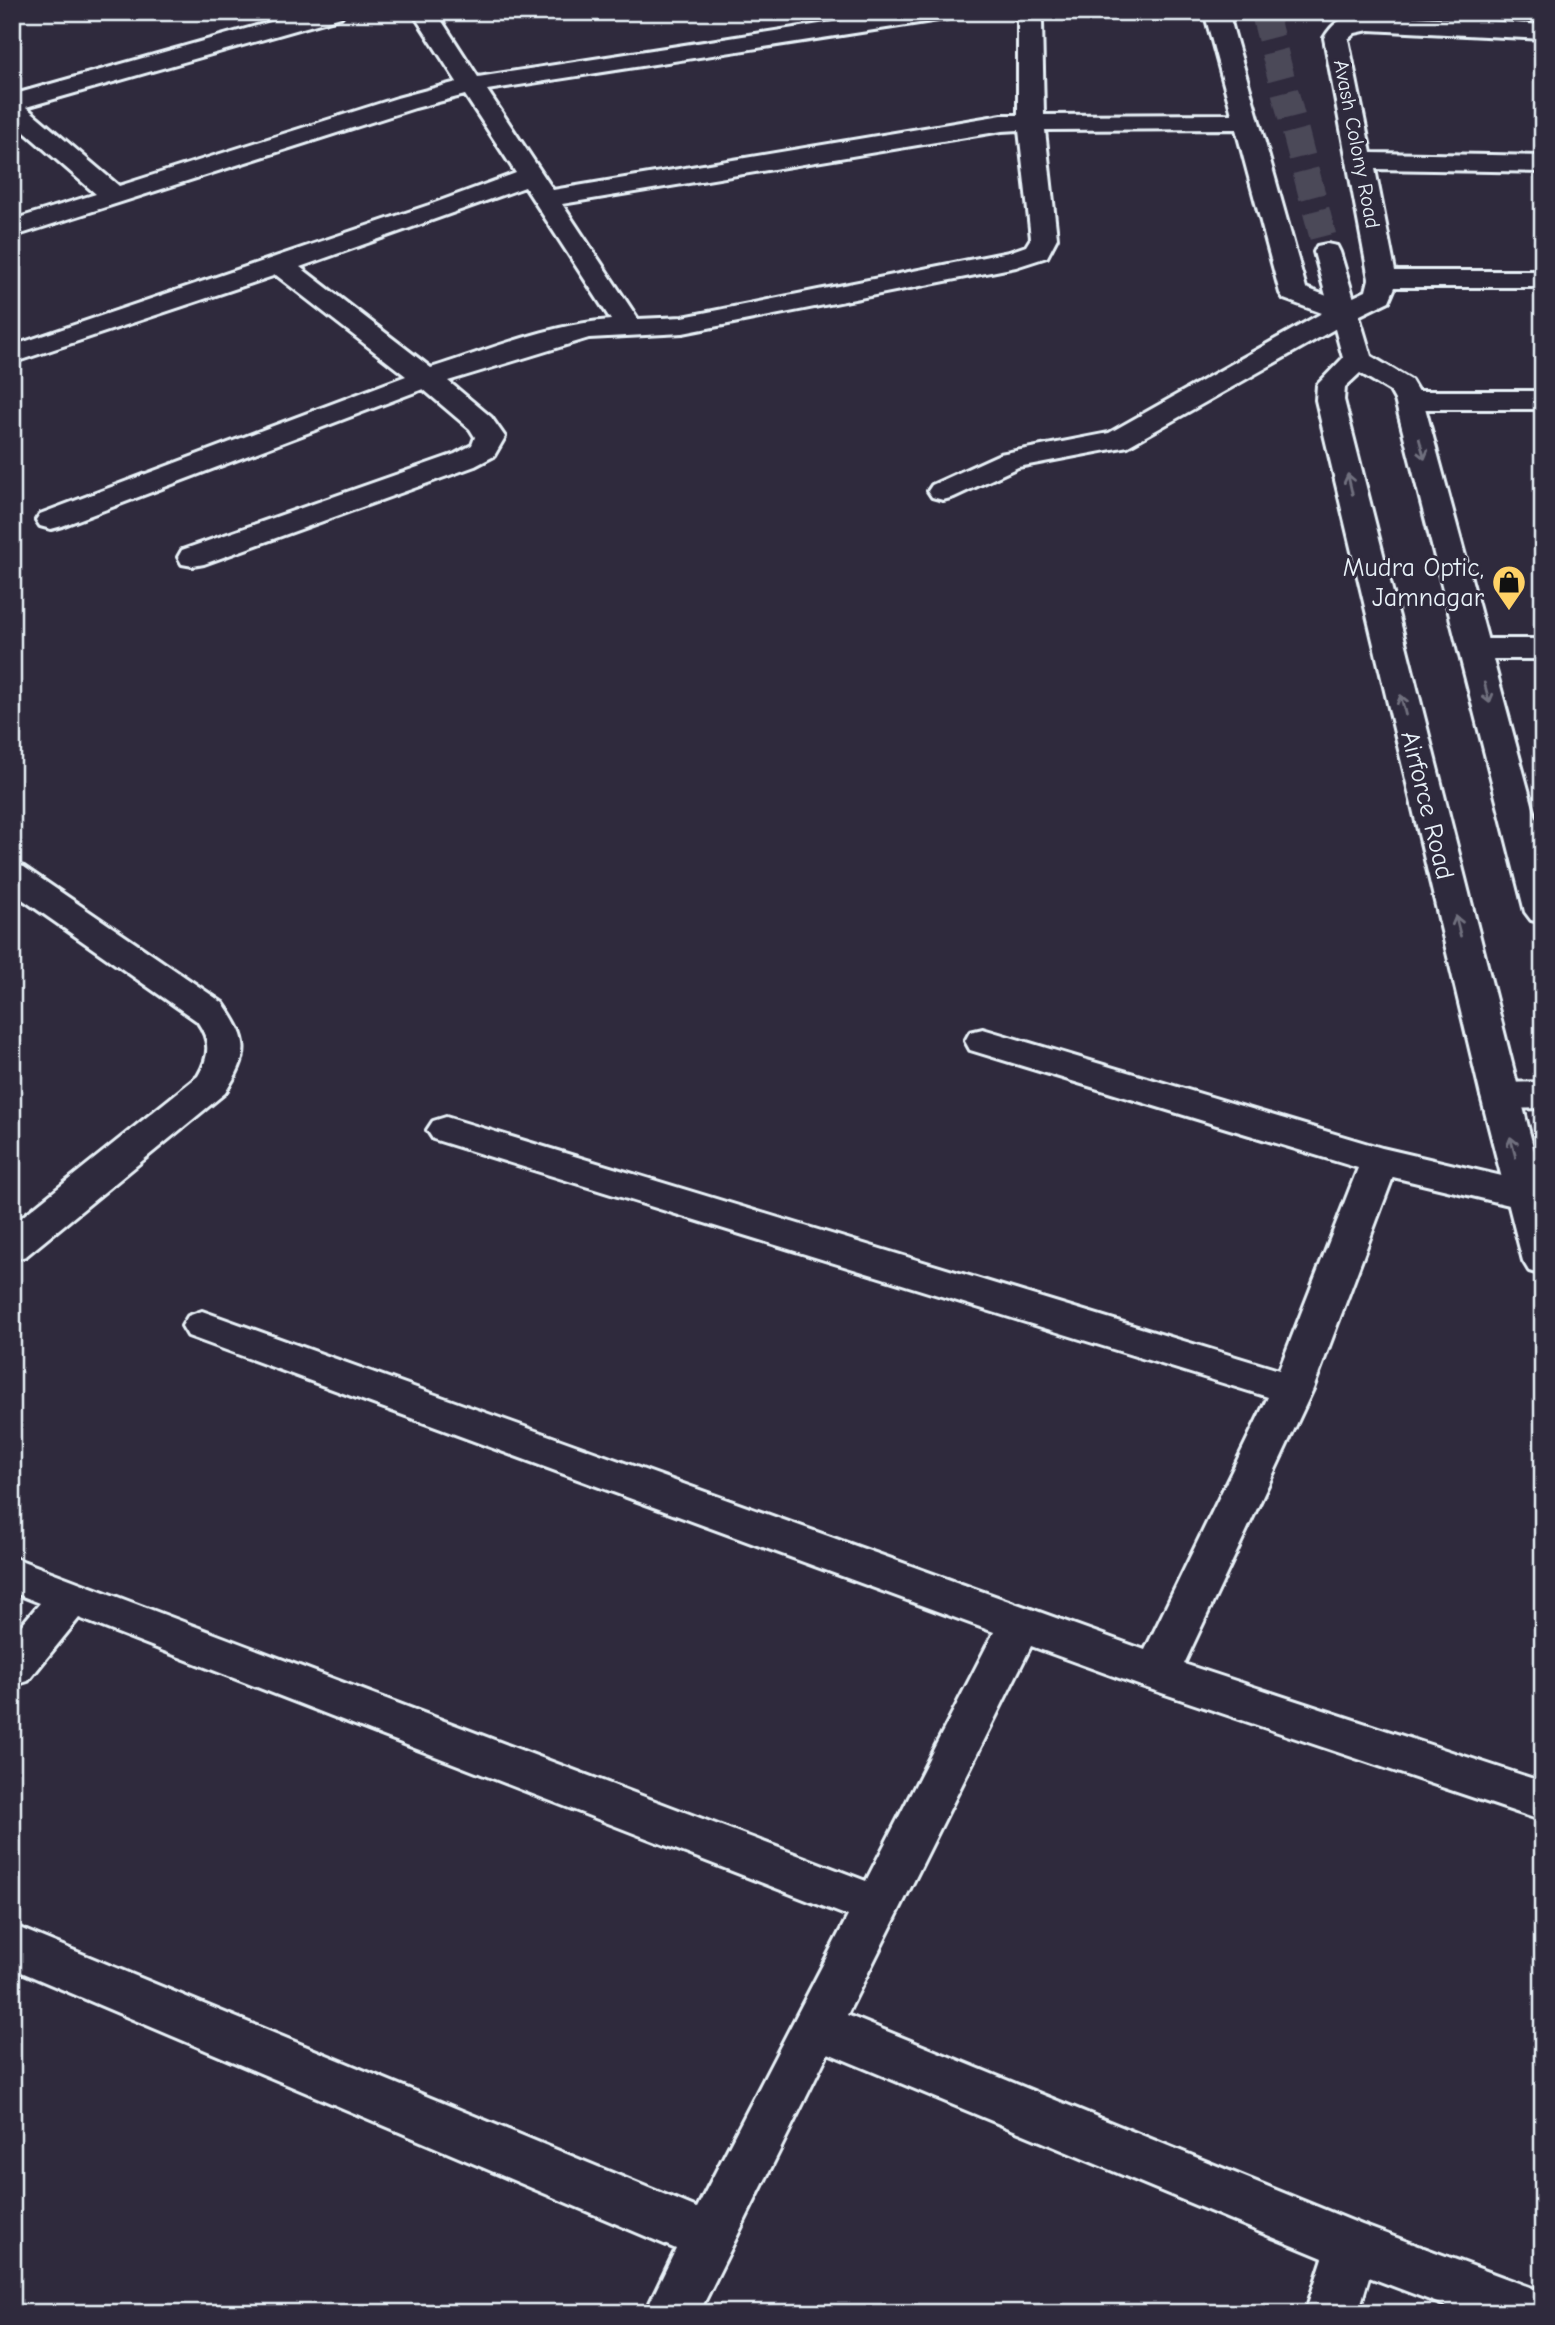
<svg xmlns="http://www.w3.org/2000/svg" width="1555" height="2325" font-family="'Comic Neue',sans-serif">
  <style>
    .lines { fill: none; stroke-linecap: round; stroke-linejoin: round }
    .major-tunnel { stroke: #4b4859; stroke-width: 27; stroke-dasharray: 27 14; stroke-linecap: butt }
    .minor-casing { stroke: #e8f1f8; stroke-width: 6 }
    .major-casing { stroke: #e8f1f8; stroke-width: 6 }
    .minor { fill: #2f2a3d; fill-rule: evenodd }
    .major { fill: #2f2a3d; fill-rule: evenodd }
    .oneway { stroke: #70707e }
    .labels { text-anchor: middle; stroke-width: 6; stroke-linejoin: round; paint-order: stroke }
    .far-street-label { font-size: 21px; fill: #e8f1f8; stroke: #2f2a3d }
    .poi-label { font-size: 26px; fill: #e8f1f8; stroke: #2f2a3d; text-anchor: end }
    .street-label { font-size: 26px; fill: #e8f1f8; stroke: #2f2a3d }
  </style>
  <rect width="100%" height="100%" fill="#2f2a3d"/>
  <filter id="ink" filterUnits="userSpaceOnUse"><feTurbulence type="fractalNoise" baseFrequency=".0143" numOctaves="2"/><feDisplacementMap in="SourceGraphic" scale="14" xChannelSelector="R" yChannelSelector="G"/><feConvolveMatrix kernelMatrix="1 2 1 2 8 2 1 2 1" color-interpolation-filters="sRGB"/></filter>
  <g filter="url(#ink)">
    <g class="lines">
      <path class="major-tunnel" d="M1264 12 1327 252"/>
      <g class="minor-casing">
        <path id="minor" d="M306 12H345L341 17 26 107 119 186 397 98 457 82 412 12H436L478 77 897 12H957L953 17 945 19 487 90 553 190 1002 115H1018V22L1011 12H1035L1042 22 1044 115 1232 114 1205 15 1207 12H1231L1229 15 1306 288 1343 302 1366 291 1369 279 1324 38C1327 33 1333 25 1338 22 1362 9 1507 23 1543 25V39L1369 30 1355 33 1348 39 1371 153 1543 156V172L1375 169 1395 271H1543V287H1395L1389 301 1354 318 1128 446 1018 467 954 497 943 500 932 497 928 491 932 485 1000 454 1109 433 1322 313 1284 299 1280 293 1236 129 1045 130 1057 238 1047 257 1016 267 683 333 589 338 448 381 491 417 505 437 494 456 475 466 204 564 193 566 182 564 178 557 182 550 455 454 472 445 475 437 470 429 423 389 62 526 51 529 40 526 36 520 40 514 406 376 276 275 12 363V346L429 205 516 173 465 95 415 108 12 237V220L96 194 12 121V95ZM1019 130 1031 238 1026 246 1009 252 683 317 638 319 562 204 1002 131ZM525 187 611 320C550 324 489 350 431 368L300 267Z
          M1409 391H1543V409H1409L1399 406 1395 400 1399 394Z
          M1475 639H1543V659H1475L1464 656 1459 649 1464 642Z
          M12 864 24 867 223 1003C250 1042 250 1053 225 1093L26 1256 12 1260V1225L198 1076C210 1055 211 1041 197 1021L12 892Z
          M983 1029 1382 1148 1540 1185 1543 1190 1540 1205 1526 1209 1393 1177 1313 1389 1184 1664 1543 1782V1821L1141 1686 1031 1646 847 2015 1362 2225 1543 2292V2313H1464L1369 2277 1358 2313H1305L1323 2258 828 2053 699 2313H645L676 2249 12 1968V1925L697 2208 848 1916 79 1618 28 1681 12 1686V1636L40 1603 12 1592V1557L866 1881 994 1632 188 1336 182 1326 188 1316 202 1311 216 1316 1145 1650 1268 1397 433 1139 427 1130 433 1121 446 1117 1279 1370 1358 1168 970 1050 965 1041 970 1032Z
          M1543 1082V1108L1500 1109 1487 1105 1481 1096 1487 1087 1500 1083Z"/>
      </g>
      <g class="major-casing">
        <path id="major" d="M1327 244 1337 246 1340 252 1371 356 1411 380 1423 400 1543 845V923L1531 920 1525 912 1395 400 1390 391 1360 373 1345 387 1344 400 1543 1186V1275L1529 1271 1523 1261 1481 1096 1316 400 1317 385 1343 358 1314 252 1317 246Z"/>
      </g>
      <use href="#minor" class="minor"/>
      <use href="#major" class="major"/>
    </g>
    <defs><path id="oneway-shaft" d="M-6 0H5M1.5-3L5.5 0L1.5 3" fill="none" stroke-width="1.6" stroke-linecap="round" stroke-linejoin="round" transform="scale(1.75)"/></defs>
    <g class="oneway">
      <use href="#oneway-shaft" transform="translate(1422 449) rotate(75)"/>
      <use href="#oneway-shaft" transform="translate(1350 484) rotate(-103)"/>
      <use href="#oneway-shaft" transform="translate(1487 693) rotate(75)"/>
      <use href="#oneway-shaft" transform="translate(1403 705) rotate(-104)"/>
      <use href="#oneway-shaft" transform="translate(1458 926) rotate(-104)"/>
      <use href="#oneway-shaft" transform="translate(1513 1147) rotate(-105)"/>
    </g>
  </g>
  <defs>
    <g id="shop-pin" transform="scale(1.75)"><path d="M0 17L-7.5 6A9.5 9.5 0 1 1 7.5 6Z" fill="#ffd166" stroke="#2f2a3d"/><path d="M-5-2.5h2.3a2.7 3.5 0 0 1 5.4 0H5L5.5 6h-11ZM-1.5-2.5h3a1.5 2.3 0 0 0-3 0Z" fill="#111"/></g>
  </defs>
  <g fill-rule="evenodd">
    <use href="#shop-pin" x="1509" y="582"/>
  </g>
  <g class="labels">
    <g class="far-street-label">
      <text transform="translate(1357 144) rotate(79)" y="7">Avash Colony Road</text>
    </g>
    <g class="poi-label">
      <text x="1484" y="576">Mudra Optic,<tspan x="1484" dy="30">Jamnagar</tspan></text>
    </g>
    <g class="street-label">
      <text transform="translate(1428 805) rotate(76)" y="9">Airforce Road</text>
    </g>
  </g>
  <rect width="1555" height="2325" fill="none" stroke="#2f2a3d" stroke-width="42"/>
  <rect x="21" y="21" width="1513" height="2283" fill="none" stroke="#e8f1f8" stroke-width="2.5" filter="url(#ink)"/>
</svg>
